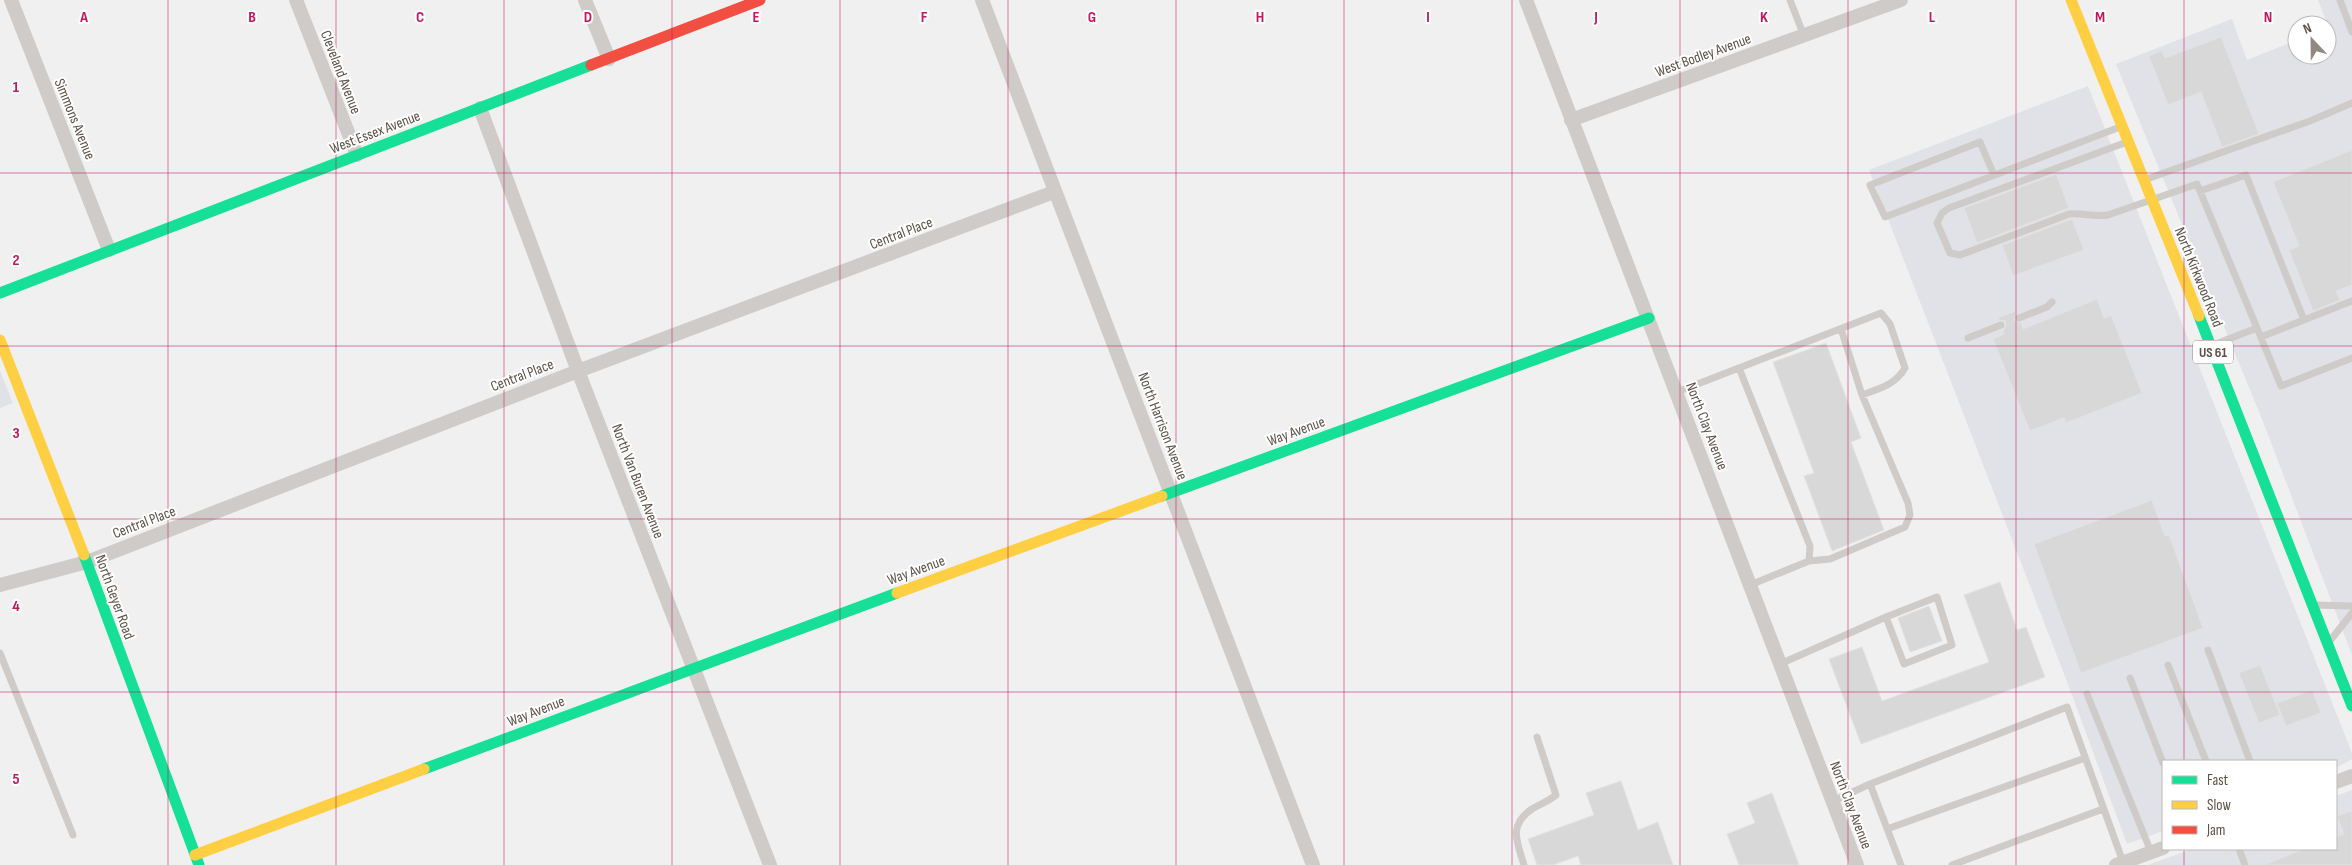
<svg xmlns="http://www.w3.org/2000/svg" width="2352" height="865" font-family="'Sofia Sans Condensed',sans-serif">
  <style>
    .commercial { fill: #e0e2e8 }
    .building { fill: #d9d8d8; stroke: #e3e2e1 }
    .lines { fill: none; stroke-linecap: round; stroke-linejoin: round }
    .lane { stroke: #cecbc9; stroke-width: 7 }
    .street { stroke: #cecbc9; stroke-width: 14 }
    .fast { stroke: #16e098; stroke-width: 11 }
    .slow { stroke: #ffcf43; stroke-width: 11 }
    .jam { stroke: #f24e42; stroke-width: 11 }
    .grid { fill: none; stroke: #c2185b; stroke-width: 1; stroke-opacity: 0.55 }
    .labels { text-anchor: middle; stroke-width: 4; stroke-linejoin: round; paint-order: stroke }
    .shield { fill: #fff; stroke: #8c857e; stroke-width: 1 }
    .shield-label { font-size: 14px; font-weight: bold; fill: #5b5147 }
    .street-label { font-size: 15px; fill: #5b5147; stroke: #fff }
    .grid-label { font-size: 16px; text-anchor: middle; font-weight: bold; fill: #c2185b; stroke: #fff; stroke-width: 4; stroke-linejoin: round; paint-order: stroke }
  </style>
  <rect width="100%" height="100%" fill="#f0f0f0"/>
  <path class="commercial" d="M2318 0H2352V655L2262 419 2116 64 2232 19 2247 60 2297 40V55H2327L2329 28Z
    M2088 86 2352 753V759L2336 768V761H2163V831L2127 844 2066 679 1869 170Z
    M0 371 13 403 0 408Z
    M2352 790V865H2148L2192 849H2336V796Z"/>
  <path class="building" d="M2221 37 2259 134 2222 147 2201 92 2168 105 2149 56 2162 51 2165 58Z
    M2352 150V285L2336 291 2340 300 2313 311 2289 250 2299 246 2273 182Z
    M2056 174 2069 208 1977 243 1964 208Z
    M2072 219 2084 250 2013 276 2002 245Z
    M2097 299 2104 318 2111 315 2142 393 2066 423 2064 418 2030 431 1993 339 2004 334 2003 330 2006 326 2005 321 1999 320 1998 318 2016 311 2014 320 2021 323 2023 329Z
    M1826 343 1861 438 1851 442 1884 530 1832 551 1804 476 1814 473 1773 362Z
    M2152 500 2165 536 2169 535 2203 628 2081 673 2034 544Z
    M2000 582 2017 630 2026 627 2045 677 1861 744 1829 659 1862 647 1882 701 1989 662 1964 595Z
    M1929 606 1942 641 1910 652 1898 618Z
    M2260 665 2280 715 2259 723 2239 673Z
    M2312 690 2321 713 2286 726 2277 703Z
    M1621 781 1638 830 1658 822 1673 865H1581L1578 856 1553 865H1537L1528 839 1594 815 1586 793Z
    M1772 793 1799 865H1739L1727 834 1755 823 1747 803Z
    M2352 811V865H2264L2304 849H2336V837L2344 834 2337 816Z"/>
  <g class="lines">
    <path class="lane" d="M1790 0 1804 36
      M2340 0 2352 32
      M2127 142 1949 208 1942 213 1937 223 1950 253 1960 255 2069 214C2083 213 2094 217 2108 215L2197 184 2257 328 2213 345
      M1994 175 1980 142 1870 185 1885 217 2120 127
      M2147 179 2310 121 2352 103
      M2200 191 2246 175 2304 320
      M2019 318 2047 307 2052 302
      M2257 328 2281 386 2352 358
      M2261 337 2352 301
      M1968 338 2001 325
      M1739 368 1810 546 1809 561 1750 585
      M1677 392 1881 313 1890 324 1905 368C1895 385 1880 388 1862 395
      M1809 561 1830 559 1905 527 1910 515 1908 503 1862 395 1841 329
      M2315 605 2352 606
      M2329 642 2352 613
      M2208 650 2250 761
      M0 653 73 835
      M1780 664 1886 617 1904 664 1952 645 1937 597 1886 617
      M2168 665 2206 761
      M2130 678 2163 763
      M2087 694 2151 852
      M1870 784 1901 865
      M1833 801 1870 784 2067 707 2123 862
      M1887 829 2085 758
      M2239 849 2245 865
      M1524 865C1517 842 1508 825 1532 809 1540 804 1549 801 1556 795L1537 737
      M1952 865 2103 809"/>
    <path class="street" d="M11 0 109 250
      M296 0 357 155
      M585 0 609 59
      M982 0 1313 865
      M1526 0 1857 865
      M480 108 578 371 770 865
      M1571 120 1901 0
      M0 585 87 562 578 371 1054 192
      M2336 782 2352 776
      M2116 865 2163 848"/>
    <path class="fast" d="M0 293 591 65
      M2199 316 2352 706
      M1162 496 1649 318
      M84 555 199 865
      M424 769 897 593"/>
    <path class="slow" d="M2071 0 2199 316
      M0 340 84 555
      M897 593 1162 496
      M195 855 424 769"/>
    <path class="jam" d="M591 65 760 0"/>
  </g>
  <path class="grid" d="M168 0V865M336 0V865M504 0V865M672 0V865M840 0V865M1008 0V865M1176 0V865M1344 0V865M1512 0V865M1680 0V865M1848 0V865M2016 0V865M2184 0V761M0 173H2352M0 346H2352M0 519H2352M0 692H2352M2184 849V865"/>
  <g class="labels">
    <rect class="shield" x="2193" y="340.5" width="40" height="23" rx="4"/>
    <g class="shield-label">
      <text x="2213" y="357">US 61</text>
    </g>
    <g class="street-label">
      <text transform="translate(1703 55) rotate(-20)" y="5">West Bodley Avenue</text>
      <text transform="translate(341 72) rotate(69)" y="5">Cleveland Avenue</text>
      <text transform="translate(75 119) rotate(68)" y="5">Simmons Avenue</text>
      <text transform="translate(375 132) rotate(-21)" y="5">West Essex Avenue</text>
      <text transform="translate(901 233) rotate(-21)" y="5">Central Place</text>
      <text transform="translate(2199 277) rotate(68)" y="5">North Kirkwood Road</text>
      <text transform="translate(522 375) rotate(-21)" y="5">Central Place</text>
      <text transform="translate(1163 426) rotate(69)" y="5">North Harrison Avenue</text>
      <text transform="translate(1707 426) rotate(69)" y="5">North Clay Avenue</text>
      <text transform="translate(1296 431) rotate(-20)" y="5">Way Avenue</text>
      <text transform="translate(638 481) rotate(69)" y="5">North Van Buren Avenue</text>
      <text transform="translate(144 522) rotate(-21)" y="5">Central Place</text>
      <text transform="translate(916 570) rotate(-20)" y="5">Way Avenue</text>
      <text transform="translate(115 597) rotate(70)" y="5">North Geyer Road</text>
      <text transform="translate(536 711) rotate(-21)" y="5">Way Avenue</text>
      <text transform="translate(1851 805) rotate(69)" y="5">North Clay Avenue</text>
    </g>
  </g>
  <g class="grid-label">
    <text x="84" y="22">A</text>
    <text x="252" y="22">B</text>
    <text x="420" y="22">C</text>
    <text x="588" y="22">D</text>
    <text x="756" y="22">E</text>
    <text x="924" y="22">F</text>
    <text x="1092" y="22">G</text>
    <text x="1260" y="22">H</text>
    <text x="1428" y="22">I</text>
    <text x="1596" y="22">J</text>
    <text x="1764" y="22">K</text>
    <text x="1932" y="22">L</text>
    <text x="2100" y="22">M</text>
    <text x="2268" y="22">N</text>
    <text x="16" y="92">1</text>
    <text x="16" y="265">2</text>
    <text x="16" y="438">3</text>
    <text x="16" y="611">4</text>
    <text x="16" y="784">5</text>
  </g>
  <rect x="2162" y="760" width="175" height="90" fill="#ffffff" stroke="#bdb9b5"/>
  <rect x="2172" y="776" width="25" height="8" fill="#16e098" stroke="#bdb9b5"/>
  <text x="2207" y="785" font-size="15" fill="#5b5147">Fast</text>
  <rect x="2172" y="801" width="25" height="8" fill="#ffcf43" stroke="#bdb9b5"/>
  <text x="2207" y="810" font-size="15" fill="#5b5147">Slow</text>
  <rect x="2172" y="826" width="25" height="8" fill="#f24e42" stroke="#bdb9b5"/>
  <text x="2207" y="835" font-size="15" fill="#5b5147">Jam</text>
  <g transform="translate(2312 40) rotate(338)"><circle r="24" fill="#ffffff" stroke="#bdb9b5"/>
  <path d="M0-4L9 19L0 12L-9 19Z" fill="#8f8982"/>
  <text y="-8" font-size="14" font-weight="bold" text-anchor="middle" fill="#5b5147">N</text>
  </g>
</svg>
